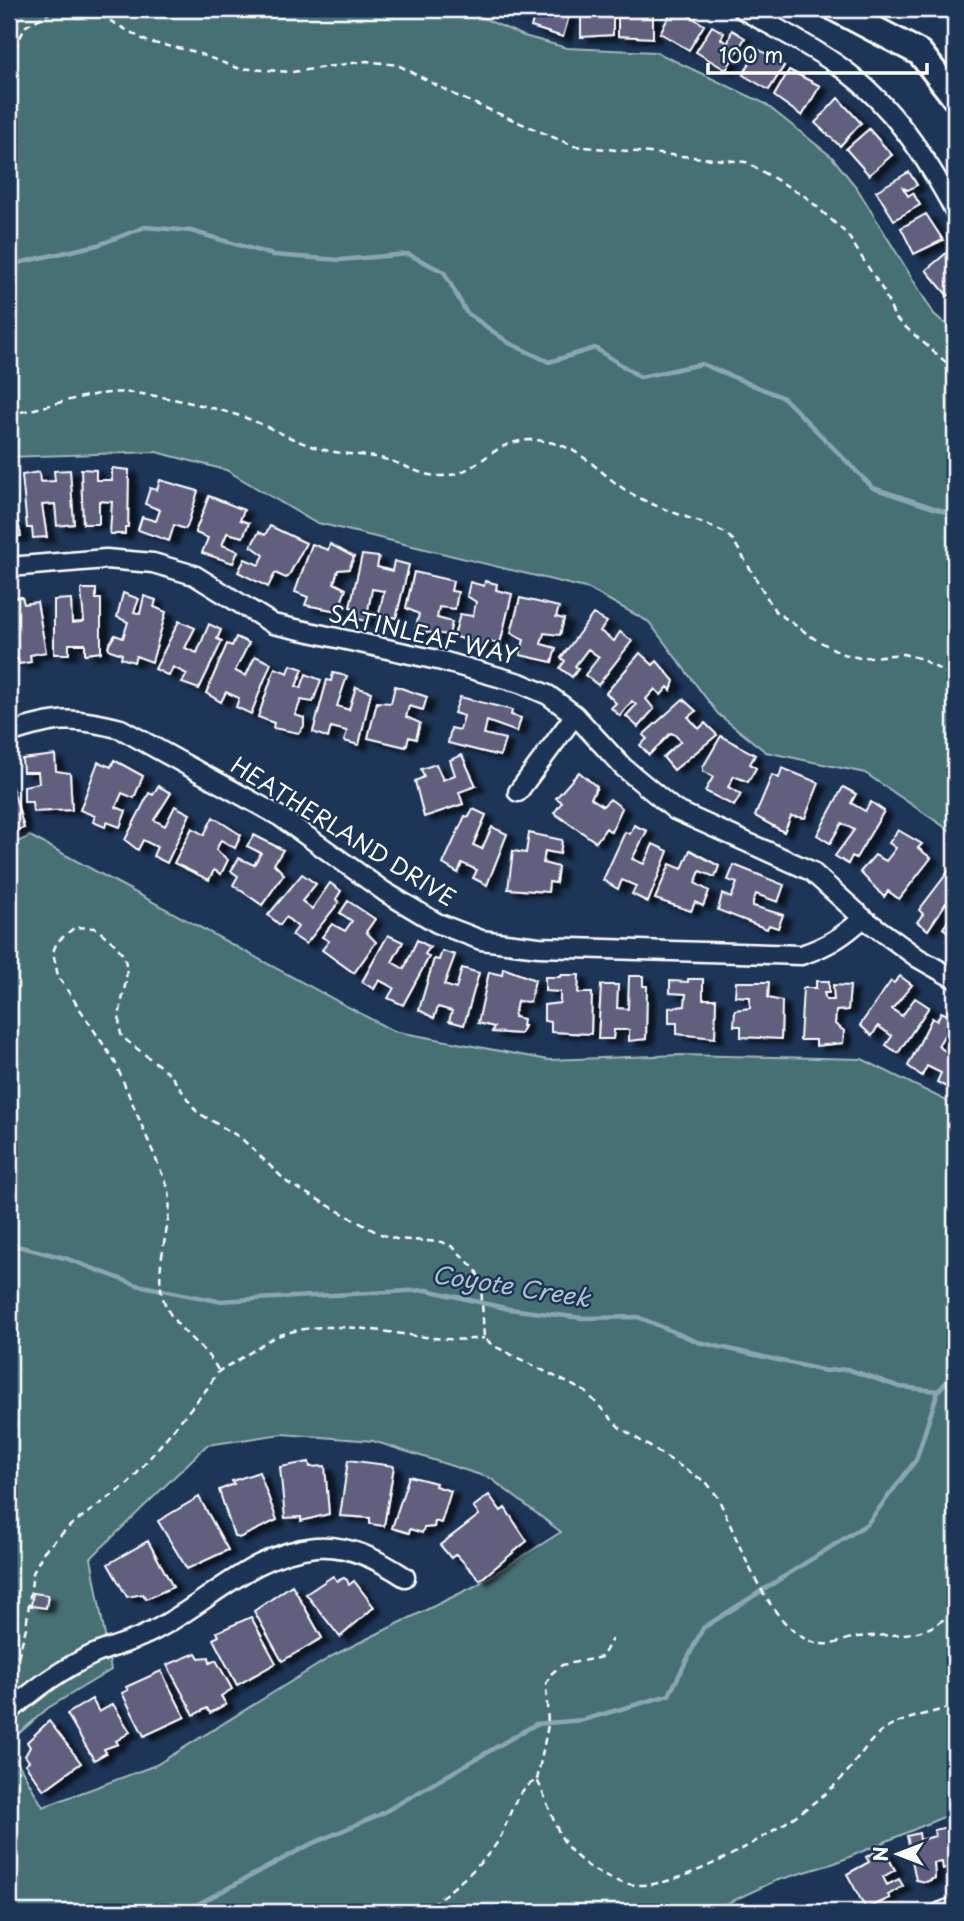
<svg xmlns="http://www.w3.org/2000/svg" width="964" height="1921" font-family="'Playpen Sans',sans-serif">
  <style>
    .green { fill: #466f74; stroke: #a2b7ba; stroke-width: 2 }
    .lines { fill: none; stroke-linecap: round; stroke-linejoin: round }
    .stream { stroke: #8ba6b3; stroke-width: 4.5 }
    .building { fill: #605e7d; stroke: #fff; stroke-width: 2; filter: url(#shadow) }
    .street-casing { stroke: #fff; stroke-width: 23 }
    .secondary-casing { stroke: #fff; stroke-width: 30 }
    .path { stroke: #fff; stroke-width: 2.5; stroke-dasharray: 7 5; stroke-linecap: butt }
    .street { stroke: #1d3557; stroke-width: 18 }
    .secondary { stroke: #1d3557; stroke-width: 24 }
    .labels { text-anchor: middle; stroke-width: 5; stroke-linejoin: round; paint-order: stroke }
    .street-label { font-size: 23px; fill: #fff; stroke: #1d3557 }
    .water-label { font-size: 24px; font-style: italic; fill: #b1c3cd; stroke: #1d3557 }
  </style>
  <defs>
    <filter id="shadow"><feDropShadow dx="8" dy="4.5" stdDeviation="2" flood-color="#0009"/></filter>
  </defs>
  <rect width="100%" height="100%" fill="#1d3557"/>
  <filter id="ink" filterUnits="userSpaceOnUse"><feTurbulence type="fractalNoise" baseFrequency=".0143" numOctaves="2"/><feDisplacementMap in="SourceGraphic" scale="14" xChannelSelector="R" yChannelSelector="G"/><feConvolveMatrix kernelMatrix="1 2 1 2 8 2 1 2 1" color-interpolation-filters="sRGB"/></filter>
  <g filter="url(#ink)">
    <path class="green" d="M9 9H462L524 36 567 48 656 52 764 103 832 157 857 188 934 314 955 332V834L865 773 766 752 718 714 649 622 589 589 314 522 226 470 156 452 9 457Z
      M30 836 393 1031 548 1060 681 1055 862 1059 955 1105V1812L835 1863 775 1881 709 1912H9V1747L43 1807 156 1765 334 1655 475 1586 561 1532 490 1478 373 1441 282 1434 207 1445 91 1558 111 1670 48 1708 9 1742V846Z"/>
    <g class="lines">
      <path class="stream" d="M9 265 98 245 145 227 191 231 273 255 340 260 408 254 444 272 466 312 509 343 549 362 595 348 640 377 702 364 784 398 873 488 955 515
        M9 1244 65 1258 137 1285 218 1301 427 1290 509 1309 582 1318 638 1317 698 1342 826 1371 847 1369 900 1387 938 1391
        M183 1912 309 1845 381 1814 536 1724 583 1720 669 1695 703 1628 867 1524 916 1460 938 1391 955 1373"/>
    </g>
    <path class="building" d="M498 9H529L526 18Z
      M536 9H571L563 37 531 27Z
      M581 9H613V35L581 37Z
      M618 9H653V38L618 36Z
      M673 9H679L704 25 689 50 660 33Z
      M712 26 724 33 721 39 728 43 732 30 745 38 726 70 696 52Z
      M758 49 773 58 771 62 784 66 769 90 743 75Z
      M789 70 820 86 802 116 774 96Z
      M838 98 861 123 840 146 815 123Z
      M869 129 892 155 869 175 846 149Z
      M909 172 917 185 908 190 903 188 908 196 913 193 920 205 894 220 876 191Z
      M926 214 943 240 914 254 901 228Z
      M950 250 955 257V290L948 296 926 270Z
      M112 468 129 470 128 527H125V534H110L112 502 99 501V524H83L81 469 96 470V480H112Z
      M70 470 74 524 57 526 55 504 42 505 47 537 33 538 32 528H27L22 475 39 472 40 482 55 481 54 471Z
      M160 480 198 491 187 527 185 529 174 525 169 541 138 530 142 517 156 521 160 510 145 504 150 488 157 490Z
      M209 496 244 510 240 520 249 523 243 537 227 533 222 545 238 551 233 563 202 553 208 538 196 533V530Z
      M18 522 21 536 9 538V524Z
      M270 526 306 543 288 577 286 578 275 573 268 587 238 572 245 559 259 565 264 555 251 546 259 532 265 535Z
      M312 544 328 550 330 544 354 557 349 569 338 570 334 583 346 589 338 611 305 605 308 597 295 592Z
      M362 555 379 557 377 567 392 571 394 561 409 565 396 618 379 614 384 591 372 589 366 621 353 618 355 608 350 607Z
      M414 572 453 581 451 591 458 592 455 609 439 607 437 618 452 622 449 635 415 631 419 614 406 608Z
      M485 581 497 584 496 590 512 594 500 644 487 641 486 647 454 636 460 614 473 616 476 602 467 596 470 582 484 586Z
      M81 589H96V599H101V652L85 654V644H69V654H54V600L71 599 72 623 81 622 84 621Z
      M123 593 139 599 134 612 140 614 144 596 156 600 154 607 166 612 152 662 136 656 134 662 121 658 122 654 110 650 108 646 115 635 123 638 128 622 117 617Z
      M19 597H22L24 604 37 602 46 652 30 655 31 662 19 664 18 659 9 661V647L11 646 9 618 14 617 13 609 9 610V599Z
      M520 598 559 607 556 617 564 619 560 635 544 633 541 644 556 648 552 662 520 655 524 640 511 633Z
      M593 614 607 622 600 631 614 641 620 632 632 641 598 685 585 675 599 657 588 649 575 666 578 669 572 677 560 668 565 661 561 658Z
      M179 621 195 628 185 648 197 653 209 624 221 630 217 639 222 641 199 689 182 683 187 674 173 667 169 676 155 669Z
      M236 637 249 643 235 671 246 676 255 656 271 663 251 714 236 707 239 698 226 692 221 702 206 693 227 644 232 646Z
      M640 653 653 665 657 661 674 681 671 690 668 687 661 695 655 689 646 699 654 709 638 727 626 716 636 705 632 701 620 716 611 708 616 703 606 693Z
      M291 665 303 669 296 686 301 688 306 674 321 680 313 702 301 700 295 715 304 718V726L299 733 273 728 274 723 258 717 275 668 288 673Z
      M333 673 347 676 337 706 349 710 356 687 371 692 359 745 344 741 347 731 331 727 328 738 313 732 327 680 331 681Z
      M395 686 427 697 423 710 409 706 406 717 420 723 416 739 409 737 406 747 368 738 377 702 391 703Z
      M460 697 512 710 511 715 521 718 517 732 487 721 484 734 505 739 500 756 448 743 451 728 460 730 464 716 454 713Z
      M683 699 696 711 688 717 699 729 705 723 717 735 674 770 663 757 681 741 674 734 671 733 649 755 640 745 647 739 643 735Z
      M721 736 755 755 750 764 756 768 748 782 734 776 728 787 741 794 734 806 705 791 713 777 703 771V767Z
      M55 755 56 771 70 773 72 810 33 812 32 802H24V786L39 783 38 772H23L22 759Z
      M462 755 476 786 459 792 463 804 424 817 415 781 424 777 421 769 436 764 443 780 455 775 450 760Z
      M114 760 143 776 134 798 122 793 116 807 126 811 120 827 107 822 105 827 93 822 95 816 80 810 98 762 111 767Z
      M782 768 819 783 805 818 791 816 784 832 755 816 772 775 779 778Z
      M579 772 597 787 591 798 603 806 610 799 622 808 611 832 606 828 596 842 554 813 562 802 556 798Z
      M9 776 24 828 9 833Z
      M158 786 171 793 154 820 165 826 175 806 190 814 167 863 153 856 157 847 143 840 138 850 125 840 149 793 153 795Z
      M843 787 856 794 851 803 865 811 871 802 884 811 856 858 852 856 848 864 835 856 854 830 842 823 830 843 817 835Z
      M473 809 486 815 473 845 482 849 492 827 507 834 487 885 473 878 477 870 462 863 458 873 443 864 465 816 469 817Z
      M213 817 241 835 235 848 221 840 216 850 228 860 221 874 214 870 209 880 174 863 192 828 204 835Z
      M634 825 647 831 632 859 644 864 653 844 668 851 648 902 632 894 636 886 622 880 618 889 603 880 625 832 630 834Z
      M898 830 922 844 918 848 931 858 899 899 888 891 884 897 860 872 875 855 886 861 896 848 889 843Z
      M529 833 562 840 560 854 545 851 543 863 558 867 556 883 549 882 548 892 508 889 513 851 526 853Z
      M254 835 283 850 274 864 284 874 262 905 233 885 238 876 231 871 239 858 254 865 261 853 247 846Z
      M690 850 719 866 715 877 700 871 695 883 709 891 703 906 695 902 691 911 655 899 670 864 682 869Z
      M734 865 784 885 778 902 756 894 753 902V906L783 915 778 928 769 925 767 929 718 910 722 894 731 898 737 883 728 880Z
      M951 868 955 870V910L946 903 928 930 917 922 923 914 919 910Z
      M302 874 316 884 302 901 312 909 330 883 341 891 336 899 339 902 306 944 292 935 298 927 286 917 280 925 268 915Z
      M348 901 375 919 366 932 376 942 354 973 322 950 329 941 322 937 332 924 345 931 352 921 340 913Z
      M955 912V938L943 928Z
      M388 935 403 942 392 962 404 969 417 940 430 947 425 954 429 957 403 1005 388 998 394 988 379 980 374 989 362 982Z
      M442 951 455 955 444 985 456 989 462 968 479 973 464 1025 449 1021 452 1011 438 1007 434 1018 419 1010 434 959 439 960Z
      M503 968 535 980 530 1002 517 1001 514 1017 523 1019 522 1026H524L520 1034 492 1032 494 1027 478 1023 489 972 502 975Z
      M561 975H579L578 993H592L591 1034 551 1032V1022L544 1021V1005L560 1003V992L545 991V977H561Z
      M629 976H643V986H647L646 1039 629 1041V1030H614L613 1039H598L601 985H618L617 1008 628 1009Z
      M900 976 912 985 892 1009 902 1016 915 998 929 1007 898 1053 886 1045 892 1036 878 1026 872 1036 860 1025 891 981 894 983Z
      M688 979H703V999H716L715 1038 677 1034V1023H669V1008L685 1006 686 994 670 993V981L688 982Z
      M816 981H829V993H824L826 1000H834L833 985 850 986 848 1010 836 1011 835 1024 844 1031 843 1043 816 1046V1040H800L803 988H816Z
      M736 982H769L768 998 782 1001 781 1039 741 1037V1026H734L735 1010 750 1008V997L735 996Z
      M941 1012 954 1018 938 1046 948 1053 955 1038V1078L950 1089 937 1082 941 1073 927 1066 922 1076 908 1066 932 1018 937 1021Z
      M348 1460 394 1466 384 1526 370 1524V1518L340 1516Z
      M309 1462 310 1467 325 1466 329 1514 301 1521V1517L285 1518 280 1467Z
      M259 1472 277 1520 239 1538 234 1536 219 1490 234 1484 232 1481Z
      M409 1476 436 1483 435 1486 451 1491 441 1523 435 1521 434 1527 424 1528 422 1533 410 1529 409 1533 392 1528Z
      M489 1495 501 1511 505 1508 527 1541 480 1580 456 1554 451 1558 440 1545 479 1515 473 1507Z
      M199 1497 228 1550 187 1569 158 1521Z
      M148 1541 173 1587 146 1599 143 1594 127 1597 108 1564Z
      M333 1576 337 1581 344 1578 347 1580 349 1585 354 1581 374 1607 340 1637 306 1594Z
      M292 1585 322 1638 282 1661 254 1611Z
      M33 1593 48 1595 46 1608 31 1606Z
      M251 1617 276 1663 237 1685 213 1639 219 1636 217 1632Z
      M196 1653 199 1658 209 1657 210 1663 216 1660 232 1689 221 1696 226 1704 210 1713 207 1708 194 1715 167 1665Z
      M161 1671 185 1717 144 1736 122 1693 128 1690 126 1687Z
      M92 1699 99 1712 113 1704 130 1732 116 1741 118 1744 104 1749 106 1753 94 1760 67 1714Z
      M49 1721 81 1763 44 1790 25 1764 29 1761 25 1756 30 1747 27 1742Z
      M948 1827 955 1866 943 1869 942 1862 934 1863 935 1878 926 1882 916 1880 907 1836 919 1833 920 1840 928 1838 935 1836 934 1830Z
      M883 1848 895 1870 883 1877 887 1885 899 1879 903 1886 888 1895 890 1898 866 1909 847 1874 869 1862 866 1857Z"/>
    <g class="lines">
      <g class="street-casing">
        <path id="street" d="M742 9C775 28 812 46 843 69 893 106 926 157 955 211
          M9 567 106 559 153 563 194 575 273 624 442 661 520 683 548 695 575 715 623 767 675 810 811 871 863 918 918 958 955 979
          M9 733C55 718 72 716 121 729L279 816 385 892 437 923 481 940 539 947 801 955C826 947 844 936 863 918
          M518 792 575 715
          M9 1712C33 1690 62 1669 92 1655 110 1647 129 1643 147 1634 205 1607 250 1553 316 1547 348 1544 379 1560 405 1577
          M941 1912 955 1907"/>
      </g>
      <g class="secondary-casing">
        <path id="secondary" d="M836 9 920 53 955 98"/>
      </g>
      <path class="path" d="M89 9 148 42 192 51 237 68 292 72 366 61 398 65 457 96 574 146 746 162 806 197 847 234 884 292 895 318 955 370
        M9 59 26 26 57 9
        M9 414C51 408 90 389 134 393 169 397 209 406 243 417 270 426 294 442 321 449 342 455 364 454 384 459 403 463 419 476 439 476 487 476 492 426 557 444 585 452 603 476 627 491 657 510 693 517 725 533L733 540 775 611 815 639 843 654 860 658 903 654 919 658 955 678
        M218 1370C205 1346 182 1335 169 1312 147 1275 174 1229 169 1190L115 1062 58 976 53 952 57 942 75 927 95 928C105 936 117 944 123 955 135 978 112 1010 122 1037L170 1074 197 1112 241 1138 288 1183 378 1233 396 1239 442 1242 453 1247 476 1270 481 1284 484 1338 494 1346 586 1392 619 1427 707 1483 717 1496C737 1535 770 1639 822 1644 835 1646 846 1638 858 1637 882 1634 905 1637 927 1629 937 1625 946 1617 955 1613
        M9 1665 18 1657 26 1628 33 1573 44 1551 71 1525 129 1483 210 1385C219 1366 225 1369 241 1358 252 1352 261 1344 273 1338 340 1309 414 1347 484 1338
        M537 1780 548 1725 546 1684 552 1673 562 1665 602 1657 612 1639
        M422 1912C446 1894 476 1871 494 1847 511 1825 509 1793 537 1780 550 1804 555 1837 576 1856 592 1871 615 1884 637 1885 690 1888 806 1816 842 1778 857 1762 866 1742 884 1730 904 1717 933 1713 955 1706"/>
      <use href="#street" class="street"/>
      <use href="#secondary" class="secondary"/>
    </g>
  </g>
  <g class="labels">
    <g class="street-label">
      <text transform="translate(423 635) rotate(13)" y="8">SATINLEAF WAY</text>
      <text transform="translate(343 832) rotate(32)" y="8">HEATHERLAND DRIVE</text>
    </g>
    <g class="water-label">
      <text transform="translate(511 1287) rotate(9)" y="8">Coyote Creek</text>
    </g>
  </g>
  <rect width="964" height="1921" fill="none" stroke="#1d3557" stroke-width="35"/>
  <rect x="18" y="18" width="929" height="1886" fill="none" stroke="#fff" stroke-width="2.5" filter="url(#ink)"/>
  <g transform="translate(898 1854) rotate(270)" stroke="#1d3557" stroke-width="5" paint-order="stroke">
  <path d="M0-5L12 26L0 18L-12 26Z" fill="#ffffff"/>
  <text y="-10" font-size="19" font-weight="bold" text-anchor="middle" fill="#ffffff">N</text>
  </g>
  <path d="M708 63v10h219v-10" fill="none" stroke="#ffffff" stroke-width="3.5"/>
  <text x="719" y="63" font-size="21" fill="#ffffff" stroke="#1d3557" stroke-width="5" paint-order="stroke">100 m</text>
</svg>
